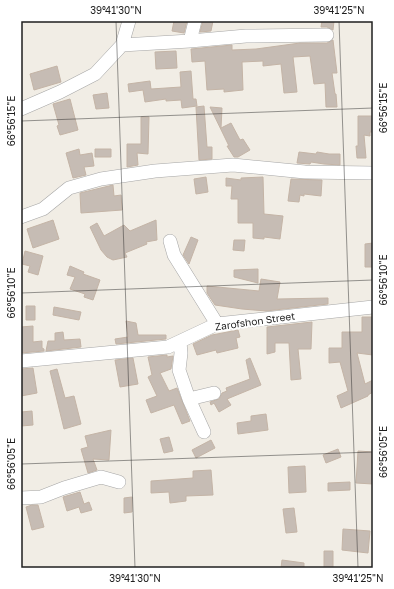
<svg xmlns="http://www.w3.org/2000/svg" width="394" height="589" font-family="'Golos Text',sans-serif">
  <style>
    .building { fill: #c6bcb4; stroke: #c4b4a6 }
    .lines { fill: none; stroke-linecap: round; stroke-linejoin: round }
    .minor-casing { stroke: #a6a6a6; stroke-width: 14 }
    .minor { stroke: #fff; stroke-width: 13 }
    .ticks { fill: none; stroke: #1f1f1f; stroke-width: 1; stroke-opacity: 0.45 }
    .labels { text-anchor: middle; stroke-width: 4; stroke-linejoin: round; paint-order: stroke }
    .street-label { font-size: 10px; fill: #1f1f1f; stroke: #fff }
    .neatline { fill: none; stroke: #1f1f1f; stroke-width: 1.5 }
    .ticks-label { font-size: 10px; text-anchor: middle; fill: #1f1f1f }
  </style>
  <rect width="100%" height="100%" fill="#f1ede5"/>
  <path class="building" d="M174 21H187L184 33 172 31Z
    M203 21H213L211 31 200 32Z
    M322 21H334L333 30 327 27H321Z
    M333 40 337 73H332L335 94H336L337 107H326L325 83 314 84 310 56 293 57 297 92 284 93 281 64 263 66V61L242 62 243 90 224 92V89L207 90 205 61 192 62 191 49 232 45V50L256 49 300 43H327Z
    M176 51 177 68 156 69 155 52Z
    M57 66 61 82 34 90 30 74Z
    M191 71 193 99H196L197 106 182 108 181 100 166 101V99L145 102 143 90 129 92 128 84 150 81 151 89 181 87 180 72Z
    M107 93 109 108 96 109 93 95Z
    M70 99 78 130 60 135 57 126 59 125 53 104Z
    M204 106 207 147H212V159L199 160 196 107Z
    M210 107 222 108 221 128 231 123 240 140 243 139 250 150 238 157H234L227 146H229Z
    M358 116H373V132H370V136L364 135 366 158H357L356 146H358Z
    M141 117H149L148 154 137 153 138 165 127 167V144H141Z
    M79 149 80 155 92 153 94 166 84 167 86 175 73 178 66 153Z
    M95 149H111V157H95Z
    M299 152 316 154 317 152 329 154H340V165L324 164 311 162 310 164 297 163Z
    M206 177 208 192 196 194 194 179Z
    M263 177 264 214 283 216 280 239 264 237V239L253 238V223H238V199H231L232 186H226V178L241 180V178Z
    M291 179 322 180 321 196 304 194V196L300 195 299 202 288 201Z
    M113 185 114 196 121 195 122 210 81 213 80 193Z
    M53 220 59 239 33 248 27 229Z
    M156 220 157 240 146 242 147 244 125 253 127 257 113 260 107 257 101 250 90 227 97 223 104 236 124 225 130 231Z
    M191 237 198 240 189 264 183 255Z
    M234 240H245L244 251 233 250Z
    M373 243V267H365V244Z
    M25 251 43 256 38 275 28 272 30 266 22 264Z
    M70 266 84 272 83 274 100 280 93 300 84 297 85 294 70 289 75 277 67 275Z
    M258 269V283L234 277V270Z
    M261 279 280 282 277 299 328 298V304L266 311 242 309 215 305 207 293V286L259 291Z
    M26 306H35V320H26Z
    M54 307 81 312 79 320 53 315Z
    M362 317H373V355L357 353 365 384 373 380V392L368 395V396L341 408 337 396 348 391 340 362 329 363V348H342V332H362Z
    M126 321 136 323 138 335H166V339L116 344 115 339 128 337Z
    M312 322 311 349H298L301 379 291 380 289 343H275V352L267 354V327Z
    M33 326V342L42 341V348L44 349V351L21 353V327Z
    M238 330 240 337 236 338 238 348 217 353 216 350 197 355 193 344 212 335Z
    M63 332 64 340 80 339 81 347 46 351 48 341H55V333Z
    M167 355V357L173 356 171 369 160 373 169 391 177 388 190 421 182 424 174 405 151 413 146 400 157 396 148 377 152 375 148 357Z
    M133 358 138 384 120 387 115 360Z
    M250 358 261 385 227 399 231 405 219 412 214 403 211 405 210 402 219 399 222 393 227 391 226 388 250 379 246 360Z
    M33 368 37 393 21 396V369Z
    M57 369 65 398 74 396 81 424 64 429 50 371Z
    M32 411 33 425 21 426V412Z
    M266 414 268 430 238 434 237 423 251 421V416Z
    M111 430 109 460 93 459 97 470 88 473 81 449 88 447 85 436Z
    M169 437 173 451 164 453 160 439Z
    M211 440 215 448 196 458 192 450Z
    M338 449 341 457 326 463 323 455Z
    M358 451 373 452V484L356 483Z
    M305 466 306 492 289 493 288 467Z
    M211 470 213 495 186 496V501L170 503 169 492 151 493V481L193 478V471Z
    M350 482V490L328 491V483Z
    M80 492 84 504 89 502 92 510 81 513 79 507 67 511 63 497Z
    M132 497V512L124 513V498Z
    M32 505H38L44 527 32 530 26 507Z
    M294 508 297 532 286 533 283 509Z
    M343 529 370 531 368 553 342 550Z
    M324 551H333V568H324Z
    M282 560 304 563V568H281Z"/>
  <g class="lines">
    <g class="minor-casing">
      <path id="minor" d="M190 41 195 21
        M122 45 190 41 246 36 327 35
        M21 109 60 92 95 74 122 45 129 21
        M21 217 43 209 69 188 101 179 155 171 233 165 305 172 373 173
        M170 241 174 255 217 324
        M180 342 181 353 179 370 189 399 204 432
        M21 361 168 347 217 324 373 307
        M189 399 214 393
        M21 498 41 497 64 488 101 477 119 482"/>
    </g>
    <use href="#minor" class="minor"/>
  </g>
  <path class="ticks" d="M116 21 135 568M339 21 358 568M21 121 373 108M21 293 373 280M21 464 373 452"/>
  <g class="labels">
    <g class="street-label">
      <text transform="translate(255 321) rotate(-8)" y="4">Zarofshon Street</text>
    </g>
  </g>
  <rect width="394" height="589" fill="none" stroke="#ffffff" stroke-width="44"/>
  <rect x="22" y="22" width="350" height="545" class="neatline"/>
  <g class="ticks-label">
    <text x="116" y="14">39°41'30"N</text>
    <text x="339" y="14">39°41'25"N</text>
    <text transform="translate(383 108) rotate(-90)" y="4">66°56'15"E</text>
    <text transform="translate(11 121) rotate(-90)" y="4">66°56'15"E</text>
    <text transform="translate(383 280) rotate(-90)" y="4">66°56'10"E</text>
    <text transform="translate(11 293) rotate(-90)" y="4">66°56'10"E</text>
    <text transform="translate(383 452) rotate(-90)" y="4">66°56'05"E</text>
    <text transform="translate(11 464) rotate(-90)" y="4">66°56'05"E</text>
    <text x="135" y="582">39°41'30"N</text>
    <text x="358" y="582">39°41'25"N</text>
  </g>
</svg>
